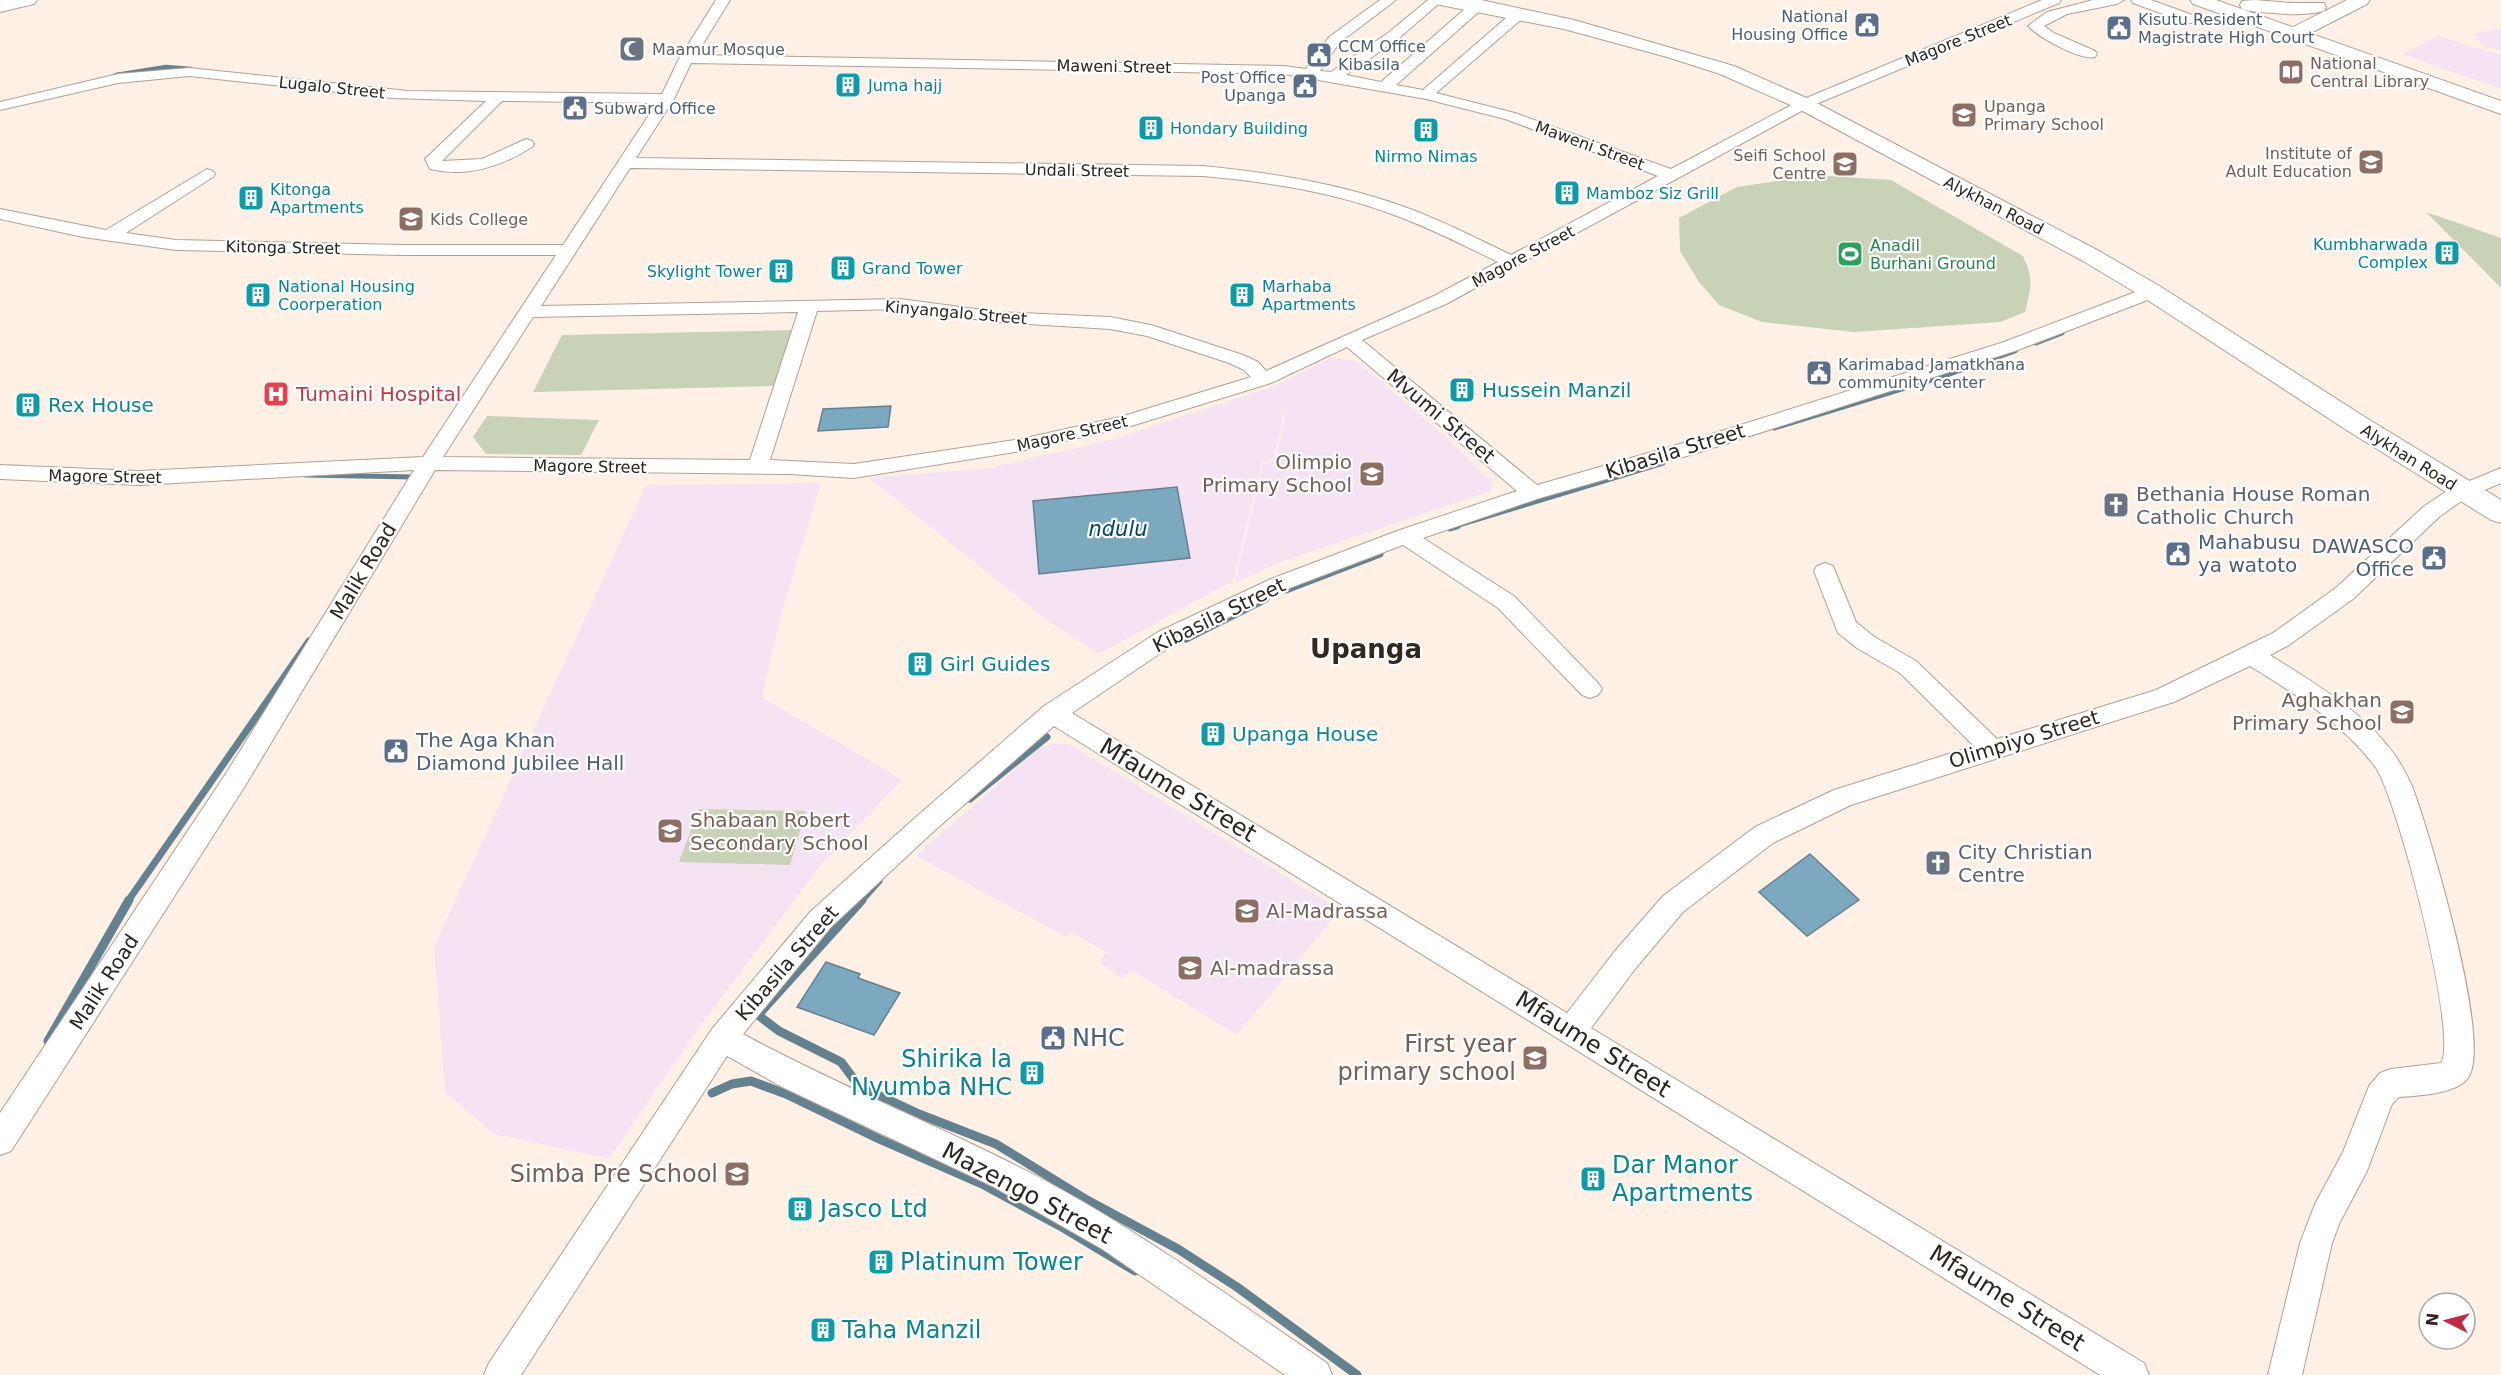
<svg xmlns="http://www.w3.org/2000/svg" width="2501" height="1375" font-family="'DejaVu Sans',sans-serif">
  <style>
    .education { fill: #f5e3f4 }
    .green { fill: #c7d2b6 }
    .water { fill: #7ca9bf; stroke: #64818f; stroke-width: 1.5 }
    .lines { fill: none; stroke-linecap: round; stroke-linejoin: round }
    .stream-far3 { stroke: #64818f; stroke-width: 4.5 }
    .stream-far2 { stroke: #64818f; stroke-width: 5 }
    .stream-far1 { stroke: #64818f; stroke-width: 7 }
    .stream { stroke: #64818f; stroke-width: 9 }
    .street-casing { stroke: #b1a095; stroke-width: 2 }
    .secondary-casing { stroke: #b1a095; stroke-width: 2 }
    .highway-casing { stroke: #b1a095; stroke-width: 2 }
    .street { fill: #fff; fill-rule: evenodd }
    .secondary { fill: #fff; fill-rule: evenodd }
    .highway { fill: #fff; fill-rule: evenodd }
    .labels { text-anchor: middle; stroke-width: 4.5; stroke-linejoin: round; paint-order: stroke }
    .far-service-label { font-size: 16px; fill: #4e5e75; stroke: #fff; text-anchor: start }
    .far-street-label { font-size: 16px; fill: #2b241f; stroke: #fff }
    .far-worship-label { font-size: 16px; fill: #5b616d; stroke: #fff; text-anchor: start }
    .far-education-label { font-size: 16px; fill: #785e54; stroke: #fff; text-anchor: start }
    .far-culture-label { font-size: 16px; fill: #0d838f; stroke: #fff; text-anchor: start }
    .far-leisure-label { font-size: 16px; fill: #27864d; stroke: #fff; text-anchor: start }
    .culture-label { font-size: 20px; fill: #0d838f; stroke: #fff; text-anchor: start }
    .health-label { font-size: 20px; fill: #be3a42; stroke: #fff; text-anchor: start }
    .street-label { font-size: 20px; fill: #2b241f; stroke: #fff }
    .education-label { font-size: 20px; fill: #785e54; stroke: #fff; text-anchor: start }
    .worship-label { font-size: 20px; fill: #5b616d; stroke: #fff; text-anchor: start }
    .service-label { font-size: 20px; fill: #4e5e75; stroke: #fff; text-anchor: start }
    .water-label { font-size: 21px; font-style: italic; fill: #06465c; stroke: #fff }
    .near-street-label { font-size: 24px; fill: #2b241f; stroke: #fff }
    .near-service-label { font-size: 24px; fill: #4e5e75; stroke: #fff; text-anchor: start }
    .near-education-label { font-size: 24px; fill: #785e54; stroke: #fff; text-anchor: end }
    .near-culture-label { font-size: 24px; fill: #0d838f; stroke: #fff; text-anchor: start }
    .district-label { font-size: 26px; font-weight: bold; fill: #34271e; stroke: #fff }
  </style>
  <rect width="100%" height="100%" fill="#fff0e6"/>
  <path class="education" d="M2501 29V51L2482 46 2474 33Z
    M2438 36 2501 55V89L2402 54Z
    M1332 357 1357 361 1449 440 1493 483 1491 491 1278 563 1235 583 1263 464 1275 460 1281 435 1285 420 1281 406 1282 424 1273 459 1262 462 1233 581 1099 654 1048 621 869 478 990 468 1111 440 1275 386Z
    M821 483 782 611 762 697 902 780 821 865 698 1029 609 1159 494 1134 445 1092 434 947 646 485Z
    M1055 743 1071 745 1340 910 1237 1035 1131 970 1123 979 1099 963 1106 952 1071 932 1066 937 916 856 1039 748Z"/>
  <path class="green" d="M1829 176 1891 180 2023 256C2034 279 2031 288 2025 312L2000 322 1854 332 1762 322 1719 305 1699 282 1680 251 1679 218 1737 187 1797 178Z
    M2426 212 2501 238V288Z
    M794 330 776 386 533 392 562 335Z
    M487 416 599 420 581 455 486 454 473 437Z
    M699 809 806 811 790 865 679 862Z"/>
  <path class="water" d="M891 406 888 427 818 431 823 409Z
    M1177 487 1190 558 1039 574 1033 501Z
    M1810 854 1859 900 1807 936 1759 892Z
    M826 962 860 974 858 978 900 993 874 1035 797 1007Z"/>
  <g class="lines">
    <path class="stream-far3" d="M116 75 166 67 191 69"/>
    <path class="stream-far2" d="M2036 343 2062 333
      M1774 428 1944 376 2015 351
      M305 475 414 477 412 480
      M1452 527 1663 463"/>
    <path class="stream-far1" d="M1450 528 1457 526
      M1286 590 1380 554
      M1186 639 1266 599
      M970 799 1047 737
      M128 901 309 641
      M861 901 879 881"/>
    <path class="stream" d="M862 900 758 1015 779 1031 841 1062 859 1086 919 1114 996 1144 1087 1200 1178 1249 1237 1287 1357 1375
      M48 1041 129 900
      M712 1093 732 1084 751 1081 786 1094 879 1139 984 1185 1060 1226 1135 1271"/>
    <g class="street-casing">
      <path id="street" d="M716 0H730L696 55 1284 66 1306 69 1329 37 1380 0H1396L1339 43 1320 71 1331 72 1388 33 1428 0H1443L1398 39 1346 75 1381 82 1473 2 1478 1 1485 5 1483 8 1396 85 1423 90 1514 11H1524L1526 14 1524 17 1436 93 1515 113 1671 169 1799 101 2042 0H2061L2059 3 1809 107 1446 304 1362 340 1537 485 1683 443 2004 342 2146 288H2158L2161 292 2158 296 2018 350 1697 453 1540 498 1423 538 1514 596 1598 683 1602 689 1598 695 1590 698 1582 695 1498 608 1403 545 1287 589 1174 644 1072 713 1567 1013 1615 951 1663 896 1755 827 1834 790 1974 746 1900 673 1857 648 1838 633 1814 571 1817 566 1825 563 1833 566 1856 622 1873 636 1916 661 1997 739 2156 690 2273 633 2337 587 2423 507 2450 489 2501 468V483L2464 499 2439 517 2353 599 2289 645 2270 655C2314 683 2363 711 2394 754 2401 764 2407 775 2412 786 2429 831 2493 1043 2468 1078 2457 1094 2416 1096 2399 1097L2392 1104 2367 1171 2340 1222 2332 1243 2302 1375H2268L2300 1243 2315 1204 2343 1152 2369 1086 2380 1073 2391 1069 2441 1063C2459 1037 2397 794 2374 765 2341 722 2295 694 2250 666L2174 702 1851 805 1773 843 1683 912 1635 969 1591 1028 2144 1363 2149 1375H2100L1054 726 934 831 831 927 743 1034C831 1082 924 1119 1013 1164 1124 1219 1225 1294 1327 1363L1332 1375H1285L1102 1249 992 1186 782 1087 727 1056 521 1375H484L489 1363 712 1029 811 911 916 817 1044 706 1158 632 1271 579 1397 531 1517 491 1347 347 1271 383 1131 426 1021 451 854 478 789 474 435 470 245 786 11 1151 0 1155V1113L227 772 414 470 139 485 0 479V465L139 471 423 457 556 255H403L176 250 83 237 0 219V209L106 230 207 169 213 171 215 174 213 177 126 233 176 240 403 245H563L657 103 502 101 442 161 482 159 526 139 532 141 534 144 532 147C503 166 465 178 430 169L425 159 486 101 392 98 189 76 118 83 0 110V102L118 74 189 68 408 91 662 94 679 59ZM691 63 1284 74 1426 99 1505 119 1658 176 1511 255C1478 239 1445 222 1410 209 1344 184 1273 173 1203 166L636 158 674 99ZM630 168 1203 176C1269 182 1335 192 1397 216 1432 229 1465 246 1498 262L1434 296 1266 371 1258 362 1243 355 1151 325 1110 317 998 312 900 299 541 306ZM900 309 998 322 1110 329 1147 336 1229 363 1244 370 1251 377 1120 417 1021 439 854 464 770 460 817 311ZM798 312 750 460 443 457 533 317Z
        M2093 0H2124L2117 4 2067 14 2044 26 2054 33 2095 51 2097 54 2095 57C2081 61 2038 37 2028 26L2047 12Z
        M2131 0H2151L2198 17 2200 20 2198 23H2188L2133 3Z"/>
    </g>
    <g class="secondary-casing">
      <path id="secondary" d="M1432 0H1481L1574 20 1734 66 1811 100 2099 251 2161 287 2368 419 2501 500V523L2491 520 2348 431 2143 297 2083 261 1797 108 1720 74 1667 57 1564 29 1435 4Z
        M2347 0H2370L2367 4 2299 39H2285L2282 35 2285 31Z"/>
    </g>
    <g class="highway-casing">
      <path id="highway" d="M0 0H37L34 4 0 12Z
        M2190 0H2216L2501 101V114L2193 4Z
        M2255 0 2291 3H2324L2326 7 2324 11C2299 17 2274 13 2249 11L2242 9 2240 5 2242 1Z"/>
    </g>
    <use href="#street" class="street"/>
    <use href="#secondary" class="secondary"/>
    <use href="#highway" class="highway"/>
  </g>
  <defs>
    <g id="civic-square" transform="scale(1.35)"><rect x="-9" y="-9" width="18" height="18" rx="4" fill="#5c6f8a" stroke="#fff"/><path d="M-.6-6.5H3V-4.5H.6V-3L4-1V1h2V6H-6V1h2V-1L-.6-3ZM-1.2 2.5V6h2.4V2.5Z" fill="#fff"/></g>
    <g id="mosque-square" transform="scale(1.35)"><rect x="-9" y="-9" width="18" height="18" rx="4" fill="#6b7280" stroke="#fff"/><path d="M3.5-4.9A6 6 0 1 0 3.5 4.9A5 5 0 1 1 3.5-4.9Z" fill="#fff"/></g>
    <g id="library-square" transform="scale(1.35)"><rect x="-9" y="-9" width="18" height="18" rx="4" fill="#8d6e63" stroke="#fff"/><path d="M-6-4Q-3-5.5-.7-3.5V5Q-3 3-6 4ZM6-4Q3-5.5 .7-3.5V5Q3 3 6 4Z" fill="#fff"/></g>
    <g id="building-square" transform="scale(1.35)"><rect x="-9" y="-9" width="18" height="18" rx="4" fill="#0f9aa8" stroke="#fff"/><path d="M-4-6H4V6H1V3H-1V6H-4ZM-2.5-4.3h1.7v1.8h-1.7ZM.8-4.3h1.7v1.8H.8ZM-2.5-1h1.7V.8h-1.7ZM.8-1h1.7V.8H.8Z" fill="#fff"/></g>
    <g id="school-square" transform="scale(1.35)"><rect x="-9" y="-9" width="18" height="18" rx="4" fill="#8d6e63" stroke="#fff"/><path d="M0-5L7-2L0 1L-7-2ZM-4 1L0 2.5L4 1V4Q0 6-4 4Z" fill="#fff"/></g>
    <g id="university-square" transform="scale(1.35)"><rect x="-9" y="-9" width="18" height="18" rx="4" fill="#8d6e63" stroke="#fff"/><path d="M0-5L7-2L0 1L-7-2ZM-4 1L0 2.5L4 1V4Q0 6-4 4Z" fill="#fff"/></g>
    <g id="stadium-square" transform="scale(1.35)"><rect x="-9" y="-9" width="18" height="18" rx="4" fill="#2e9e5b" stroke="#fff"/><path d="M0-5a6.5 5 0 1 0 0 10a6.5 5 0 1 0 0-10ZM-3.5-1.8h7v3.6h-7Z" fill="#fff"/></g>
    <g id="hospital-square" transform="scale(1.35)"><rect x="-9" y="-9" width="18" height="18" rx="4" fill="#e0444e" stroke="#fff"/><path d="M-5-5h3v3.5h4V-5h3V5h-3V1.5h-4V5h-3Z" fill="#fff"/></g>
    <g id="church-square" transform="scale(1.35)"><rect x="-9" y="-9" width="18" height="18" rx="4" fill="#6b7280" stroke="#fff"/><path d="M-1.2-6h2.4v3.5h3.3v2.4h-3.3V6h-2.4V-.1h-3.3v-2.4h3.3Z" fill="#fff"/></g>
  </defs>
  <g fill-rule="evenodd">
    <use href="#civic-square" x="1867" y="25"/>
    <use href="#civic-square" x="2119" y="28"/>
    <use href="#mosque-square" x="632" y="49"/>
    <use href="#civic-square" x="1319" y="55"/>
    <use href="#library-square" x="2291" y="72"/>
    <use href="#building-square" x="848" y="85"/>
    <use href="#civic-square" x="1305" y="86"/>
    <use href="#civic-square" x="575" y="108"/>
    <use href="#school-square" x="1964" y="115"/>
    <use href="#building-square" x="1151" y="128"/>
    <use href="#building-square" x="1426" y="130"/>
    <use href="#university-square" x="2371" y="162"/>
    <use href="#school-square" x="1845" y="164"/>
    <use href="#building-square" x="1567" y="193"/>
    <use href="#building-square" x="251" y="198"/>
    <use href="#university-square" x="411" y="219"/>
    <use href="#building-square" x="2447" y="253"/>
    <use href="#stadium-square" x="1850" y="254"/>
    <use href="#building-square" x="843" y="268"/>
    <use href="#building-square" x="781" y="271"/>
    <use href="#building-square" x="258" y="295"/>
    <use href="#building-square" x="1242" y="295"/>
    <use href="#civic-square" x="1819" y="373"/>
    <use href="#building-square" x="1462" y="390"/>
    <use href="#hospital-square" x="276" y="394"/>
    <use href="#building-square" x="28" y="405"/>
    <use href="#school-square" x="1372" y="474"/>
    <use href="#church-square" x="2116" y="505"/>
    <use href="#civic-square" x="2178" y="554"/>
    <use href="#civic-square" x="2434" y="558"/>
    <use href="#building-square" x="920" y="664"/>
    <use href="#school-square" x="2402" y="712"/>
    <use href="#building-square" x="1213" y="734"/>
    <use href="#civic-square" x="396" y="751"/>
    <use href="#school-square" x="670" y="831"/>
    <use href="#church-square" x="1938" y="863"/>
    <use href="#school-square" x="1247" y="911"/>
    <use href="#school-square" x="1190" y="968"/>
    <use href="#civic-square" x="1053" y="1038"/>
    <use href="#school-square" x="1535" y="1058"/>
    <use href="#building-square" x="1032" y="1073"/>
    <use href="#school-square" x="737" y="1174"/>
    <use href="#building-square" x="1593" y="1179"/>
    <use href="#building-square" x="800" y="1209"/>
    <use href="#building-square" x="881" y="1262"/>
    <use href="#building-square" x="823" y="1330"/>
  </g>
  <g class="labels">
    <g class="far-service-label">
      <text x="1848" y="22" text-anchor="end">National<tspan x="1848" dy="18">Housing Office</tspan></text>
      <text x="2138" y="25">Kisutu Resident<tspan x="2138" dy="18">Magistrate High Court</tspan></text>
      <text x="1338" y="52">CCM Office<tspan x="1338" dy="18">Kibasila</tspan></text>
      <text x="1286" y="83" text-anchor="end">Post Office<tspan x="1286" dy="18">Upanga</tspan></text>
      <text x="594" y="114">Subward Office</text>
      <text x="1838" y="370">Karimabad Jamatkhana<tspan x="1838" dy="18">community center</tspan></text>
    </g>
    <g class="far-street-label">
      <text transform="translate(1958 40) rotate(-22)" y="6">Magore Street</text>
      <text transform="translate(1114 66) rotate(1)" y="6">Maweni Street</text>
      <text transform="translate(332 87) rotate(6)" y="6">Lugalo Street</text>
      <text transform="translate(1590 145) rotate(20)" y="6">Maweni Street</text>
      <text transform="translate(1077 170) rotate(1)" y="6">Undali Street</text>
      <text transform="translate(1994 205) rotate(27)" y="6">Alykhan Road</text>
      <text transform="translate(283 247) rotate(1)" y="6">Kitonga Street</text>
      <text transform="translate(1523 256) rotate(-28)" y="6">Magore Street</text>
      <text transform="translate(956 312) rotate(5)" y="6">Kinyangalo Street</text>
      <text transform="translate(1072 433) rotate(-13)" y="6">Magore Street</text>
      <text transform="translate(2409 457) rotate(32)" y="6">Alykhan Road</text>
      <text transform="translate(590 466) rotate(1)" y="6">Magore Street</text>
      <text transform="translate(105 476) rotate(1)" y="6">Magore Street</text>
    </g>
    <g class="far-worship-label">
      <text x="652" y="55">Maamur Mosque</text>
    </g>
    <g class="far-education-label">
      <text x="2310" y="69">National<tspan x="2310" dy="18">Central Library</tspan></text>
      <text x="1984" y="112">Upanga<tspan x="1984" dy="18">Primary School</tspan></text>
      <text x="2352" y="159" text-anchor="end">Institute of<tspan x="2352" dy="18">Adult Education</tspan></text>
      <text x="1826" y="161" text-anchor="end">Seifi School<tspan x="1826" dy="18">Centre</tspan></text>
      <text x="430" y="225">Kids College</text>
    </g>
    <g class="far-culture-label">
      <text x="868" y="91">Juma hajj</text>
      <text x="1170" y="134">Hondary Building</text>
      <text x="1426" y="162" text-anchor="middle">Nirmo Nimas</text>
      <text x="270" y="195">Kitonga<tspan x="270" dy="18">Apartments</tspan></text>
      <text x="1586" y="199">Mamboz Siz Grill</text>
      <text x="2428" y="250" text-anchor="end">Kumbharwada<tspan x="2428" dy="18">Complex</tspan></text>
      <text x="862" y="274">Grand Tower</text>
      <text x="762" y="277" text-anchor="end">Skylight Tower</text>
      <text x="278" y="292">National Housing<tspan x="278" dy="18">Coorperation</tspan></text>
      <text x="1262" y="292">Marhaba<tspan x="1262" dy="18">Apartments</tspan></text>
    </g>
    <g class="far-leisure-label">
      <text x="1870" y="251">Anadil<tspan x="1870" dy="18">Burhani Ground</tspan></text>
    </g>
    <g class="culture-label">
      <text x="1482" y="397">Hussein Manzil</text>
      <text x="48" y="412">Rex House</text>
      <text x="940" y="671">Girl Guides</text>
      <text x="1232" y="741">Upanga House</text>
    </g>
    <g class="health-label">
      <text x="296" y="401">Tumaini Hospital</text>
    </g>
    <g class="street-label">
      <text transform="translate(1441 416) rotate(40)" y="7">Mvumi Street</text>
      <text transform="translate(1675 451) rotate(-17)" y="7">Kibasila Street</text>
      <text transform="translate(363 571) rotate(-59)" y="7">Malik Road</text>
      <text transform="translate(1219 615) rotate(-26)" y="7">Kibasila Street</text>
      <text transform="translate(2024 739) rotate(-17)" y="7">Olimpiyo Street</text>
      <text transform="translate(787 963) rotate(-49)" y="7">Kibasila Street</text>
      <text transform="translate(104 982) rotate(-57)" y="7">Malik Road</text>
    </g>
    <g class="education-label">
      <text x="1352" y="469" text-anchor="end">Olimpio<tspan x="1352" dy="23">Primary School</tspan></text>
      <text x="2382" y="707" text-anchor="end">Aghakhan<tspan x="2382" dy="23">Primary School</tspan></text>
      <text x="690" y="827">Shabaan Robert<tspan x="690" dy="23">Secondary School</tspan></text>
      <text x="1266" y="918">Al-Madrassa</text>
      <text x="1210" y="975">Al-madrassa</text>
    </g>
    <g class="worship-label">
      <text x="2136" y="501">Bethania House Roman<tspan x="2136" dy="23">Catholic Church</tspan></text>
      <text x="1958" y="859">City Christian<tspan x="1958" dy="23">Centre</tspan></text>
    </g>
    <g class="service-label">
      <text x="2198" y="549">Mahabusu<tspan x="2198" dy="23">ya watoto</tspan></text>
      <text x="2414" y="553" text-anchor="end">DAWASCO<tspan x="2414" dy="23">Office</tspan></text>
      <text x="416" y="747">The Aga Khan<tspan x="416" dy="23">Diamond Jubilee Hall</tspan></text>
    </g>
    <g class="water-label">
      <text x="1118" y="536">ndulu</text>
    </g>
    <g class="near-street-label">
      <text transform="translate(1178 790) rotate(31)" y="8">Mfaume Street</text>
      <text transform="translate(1593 1044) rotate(32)" y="8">Mfaume Street</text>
      <text transform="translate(1027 1193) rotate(28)" y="8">Mazengo Street</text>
      <text transform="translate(2007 1298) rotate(32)" y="8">Mfaume Street</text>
    </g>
    <g class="near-service-label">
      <text x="1072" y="1046">NHC</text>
    </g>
    <g class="near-education-label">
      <text x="1516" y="1052">First year<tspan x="1516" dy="28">primary school</tspan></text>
      <text x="718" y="1182">Simba Pre School</text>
    </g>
    <g class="near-culture-label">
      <text x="1012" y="1067" text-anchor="end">Shirika la<tspan x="1012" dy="28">Nyumba NHC</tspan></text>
      <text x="1612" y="1173">Dar Manor<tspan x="1612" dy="28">Apartments</tspan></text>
      <text x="820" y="1217">Jasco Ltd</text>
      <text x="900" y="1270">Platinum Tower</text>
      <text x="842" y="1338">Taha Manzil</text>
    </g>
    <g class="district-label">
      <text x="1366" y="658">Upanga</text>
    </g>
  </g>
  <g transform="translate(2447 1321) rotate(276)"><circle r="28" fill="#ffffff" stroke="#aaa7a5" stroke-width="1.5"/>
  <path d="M0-4.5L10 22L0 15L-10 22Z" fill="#bd2c43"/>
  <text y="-9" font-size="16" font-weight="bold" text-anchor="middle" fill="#2b241f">N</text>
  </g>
</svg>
